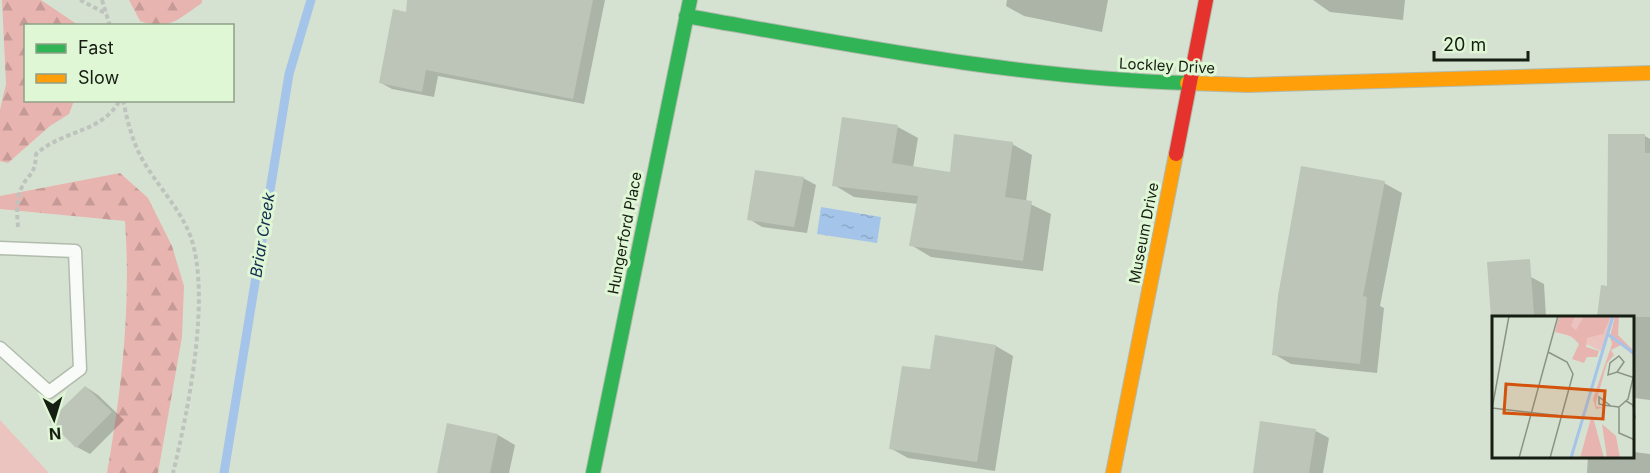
<svg xmlns="http://www.w3.org/2000/svg" width="1650" height="473" font-family="Inter,sans-serif">
  <style>
    .green { fill: #ecc4bf }
    .forest { fill: url(#forest-firs) }
    .water { fill: url(#water-ripples) }
    .shadow { fill: #0003 }
    .lines { fill: none; stroke-linecap: round; stroke-linejoin: round }
    .stream { stroke: #a4c5e9; stroke-width: 9 }
    .building { fill: #bcc5b8 }
    .lane-casing { stroke: #b1bbad; stroke-width: 15 }
    .fast-casing { stroke: #b1bbad; stroke-width: 16 }
    .slow-casing { stroke: #b1bbad; stroke-width: 16 }
    .jam-casing { stroke: #b1bbad; stroke-width: 16 }
    .path { stroke: #bec4bd; stroke-width: 4; stroke-dasharray: 4.5 3; stroke-linecap: butt }
    .lane { stroke: #f9fbf8; stroke-width: 12 }
    .fast { stroke: #30b455; stroke-width: 14 }
    .slow { stroke: #ff9f0a; stroke-width: 14 }
    .jam { stroke: #e5322d; stroke-width: 14 }
    .labels { text-anchor: middle; stroke-width: 6; stroke-linejoin: round; paint-order: stroke }
    .street-label { font-size: 15px; fill: #161e13; stroke: #e0f7d6 }
    .water-label { font-size: 16px; font-style: italic; fill: #102c50; stroke: #e0f7d6 }
    .inset-river { fill: none; stroke: #a4c5e9; stroke-width: 3 }
    .inset-road { fill: none; stroke: #899485; stroke-width: 1.5 }
    .view { fill: #d3530d; fill-opacity: 0.15; stroke: #d3530d; stroke-width: 3 }
    .inset-edge { fill: none; stroke: #161e13; stroke-width: 3 }
  </style>
  <defs>
    <pattern id="forest-firs" width="22" height="20" patternUnits="userSpaceOnUse" patternTransform="scale(1.5)"><rect width="22" height="20" fill="#e8b4b0"/><path d="M5 1l3.5 6h-7zM16 11l3.5 6h-7z" fill="#c69a96"/></pattern>
    <pattern id="water-ripples" width="26" height="14" patternUnits="userSpaceOnUse" patternTransform="scale(1.5)"><rect width="26" height="14" fill="#a4c5e9"/><path d="M2 4q2-2 4 0t4 0M15 11q2-2 4 0t4 0" fill="none" stroke="#8ca9c7"/></pattern>
  </defs>
  <rect width="100%" height="100%" fill="#d6e2d1"/>
  <path class="green" d="M0 420 49 473H0Z"/>
  <path class="forest" d="M2 0H41L78 25 26 26V100L74 101 69 114 50 126 8 163 0 161V110L6 84Z
    M129 0H202V3C178 19 170 31 140 21Z
    M120 173 148 198 172 246 184 286 182 337 158 473H107C122 387 131 308 125 221L0 209V196Z"/>
  <path class="water" d="M821 207 881 217 877 243 817 234Z"/>
  <path class="shadow" d="M485 0H605L584 104 438 76 434 97 392 89 381 83Z
    M1007 0H1108L1102 32 1024 16 1006 6Z
    M1313 0H1405L1403 20 1330 12Z
    M898 127 918 138 913 168 951 174 1012 144 1032 155 1026 202 1051 214 1043 271 931 257 911 245 918 204 854 197 834 185Z
    M1645 136 1650 139V255H1626Z
    M803 178 816 185 807 233 762 227 749 219Z
    M1384 183 1402 193 1380 306 1384 308 1377 373 1291 364 1274 354Z
    M1531 277 1544 284 1546 317H1492Z
    M1650 293V400L1634 398V317Z
    M996 346 1013 356 995 471 908 458 890 448 931 371Z
    M86 387 98 395 124 420 90 454 77 447Z
    M1316 431 1329 438 1323 473H1254Z
    M498 435 515 445 509 473H438Z
    M1634 452 1650 454V473H1587L1588 456H1634Z"/>
  <g class="lines">
    <path class="stream" d="M224 473 289 74 311 0"/>
  </g>
  <path class="building" d="M407 0H593L573 99 426 70 422 92 379 83 393 9 406 12Z
    M842 117 898 125 892 163 950 172 954 134 1013 142 1005 197 1032 201 1023 261 909 246 918 196 832 186Z
    M1608 134H1645V153H1650V317H1597L1601 285 1607 286Z
    M1301 166 1385 181 1363 296 1367 297 1360 364 1272 355 1278 296Z
    M755 170 804 177 794 227 747 220Z
    M1530 259 1534 315 1491 318 1487 262Z
    M935 335 996 345 977 462 889 449 902 366 930 369Z
    M85 386 112 412 76 448 49 421Z
    M1260 421 1316 429 1309 473H1253Z
    M447 423 498 434 490 473H437Z"/>
  <g class="lines">
    <g class="lane-casing">
      <path id="lane" d="M0 248 75 251 80 369 49 392 0 348"/>
    </g>
    <g class="fast-casing">
      <path id="fast" d="M686 16C851 45 1019 78 1187 83
        M593 473 690 0"/>
    </g>
    <g class="slow-casing">
      <path id="slow" d="M1187 83 1248 85 1650 73
        M1113 473 1176 154"/>
    </g>
    <g class="jam-casing">
      <path id="jam" d="M1176 154 1206 0"/>
    </g>
    <path class="path" d="M80 0 107 14
      M102 0 110 26
      M123 100C127 119 131 136 139 153 152 179 173 200 186 226 215 281 188 412 173 473
      M18 227C17 214 16 201 21 189 28 172 35 178 36 154 64 129 101 134 120 100"/>
    <use href="#lane" class="lane"/>
    <use href="#fast" class="fast"/>
    <use href="#slow" class="slow"/>
    <use href="#jam" class="jam"/>
  </g>
  <g class="labels">
    <g class="street-label">
      <text transform="translate(1167 66) rotate(3)" y="5">Lockley Drive</text>
      <text transform="translate(625 233) rotate(-79)" y="5">Hungerford Place</text>
      <text transform="translate(1144 233) rotate(-79)" y="5">Museum Drive</text>
    </g>
    <g class="water-label">
      <text transform="translate(262 235) rotate(-81)" y="6">Briar Creek</text>
    </g>
  </g>
  <g transform="translate(1492 316)">
    <rect width="142" height="142" fill="#d6e2d1"/>
    <path d="M68 0H121L111 36 64 14Z" fill="#ecc4bf"/>
    <path d="M67 0H83L79 10 84 14 92 0H119L111 18 95 22 94 31 107 35 105 41H95L92 47 80 43 87 28 79 20 63 16ZM123 0H127L126 19 142 35V40L129 29 119 34 122 39 115 47 104 86V90L112 92 104 93 101 83 120 28 118 21ZM101 101 112 142H88L99 102ZM110 108 124 120 128 142H115Z" fill="#e8b4b0"/>
    <path class="inset-river" d="M117 19 143 38M79 142 121 0"/>
    <path class="inset-road" d="M56 36 75 46 81 58 58 142M143 54 136 83 127 91V117L143 124M125 56 132 46 127 40 118 47 116 59 125 56 143 62M134 85 141 89 143 102M119 90 107 81V88L111 89 127 91M0 92 70 100M0 93 17 0M27 142 66 0"/>
    <path class="view" d="M14 68 113 75 111 103 12 97Z"/>
    <rect width="142" height="142" class="inset-edge"/>
  </g>
  <rect x="24" y="24" width="210" height="78" fill="#e0f7d6" stroke="#8fa088" stroke-width="1.5"/>
  <rect x="36" y="44" width="30" height="9" fill="#30b455" stroke="#8fa088" stroke-width="1.5"/>
  <text x="78" y="54" font-size="18" fill="#161e13">Fast</text>
  <rect x="36" y="74" width="30" height="9" fill="#ff9f0a" stroke="#8fa088" stroke-width="1.5"/>
  <text x="78" y="84" font-size="18" fill="#161e13">Slow</text>
  <g transform="translate(54 419) rotate(176)" stroke="#e0f7d6" stroke-width="4.5" paint-order="stroke">
  <path d="M0-4.5L10 22L0 15L-10 22Z" fill="#161e13"/>
  <text y="-9" font-size="16" font-weight="bold" text-anchor="middle" fill="#161e13">N</text>
  </g>
  <path d="M1434 51v9h94v-9" fill="none" stroke="#161e13" stroke-width="3"/>
  <text x="1443" y="51" font-size="18" fill="#161e13" stroke="#e0f7d6" stroke-width="4.5" paint-order="stroke">20 m</text>
</svg>
